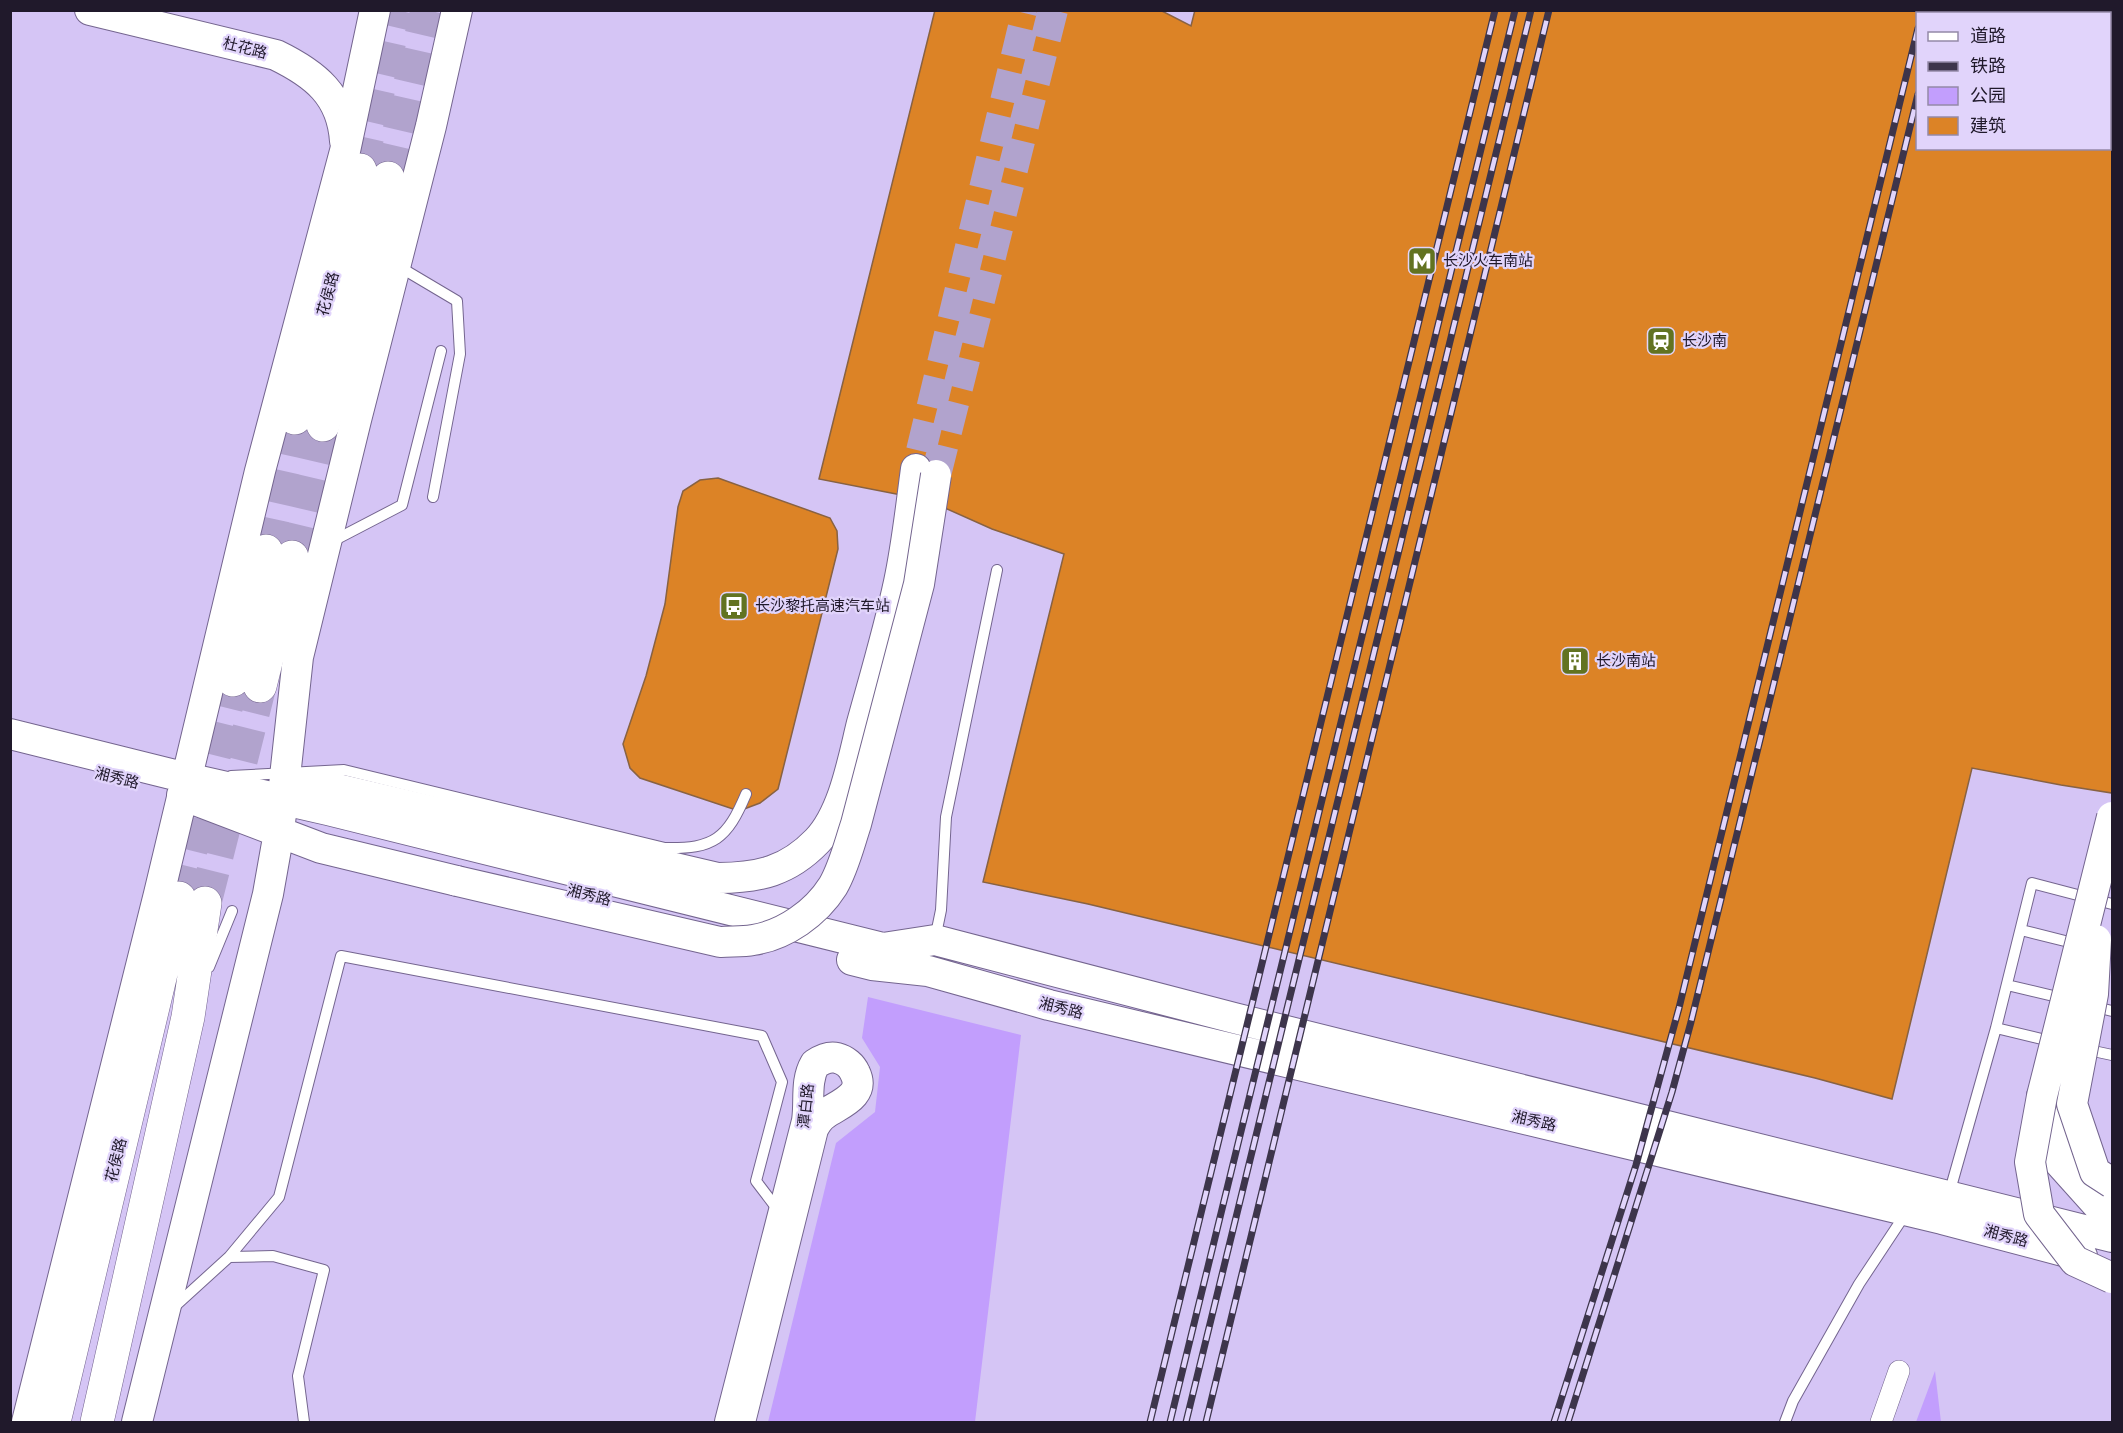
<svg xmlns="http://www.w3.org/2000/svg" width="2123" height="1433" font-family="Quicksand,'Noto Sans SC',sans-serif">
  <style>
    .green { fill: #c29efd }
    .building { fill: #dc8326; stroke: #886242; stroke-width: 1.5; fill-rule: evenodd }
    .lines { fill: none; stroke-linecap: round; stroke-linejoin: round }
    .secondary-tunnel { stroke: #b1a3cd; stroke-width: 30; stroke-dasharray: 30 15; stroke-linecap: butt }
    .primary-tunnel { stroke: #b1a3cd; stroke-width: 33; stroke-dasharray: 33 16; stroke-linecap: butt }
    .lane-casing { stroke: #74658f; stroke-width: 12 }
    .street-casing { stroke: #74658f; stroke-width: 22 }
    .secondary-casing { stroke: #74658f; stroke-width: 32 }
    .primary-casing { stroke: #74658f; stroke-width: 34 }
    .lane { stroke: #fff; stroke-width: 10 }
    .street { stroke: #fff; stroke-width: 21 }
    .secondary { stroke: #fff; stroke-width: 30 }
    .primary { stroke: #fff; stroke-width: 33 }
    .rail-casing { stroke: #3d354b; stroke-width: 7 }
    .rail { stroke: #e1d4fb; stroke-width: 4.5; stroke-dasharray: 14; stroke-linecap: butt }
    .secondary-bridge-casing { stroke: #74658f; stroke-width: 32; stroke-linecap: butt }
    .secondary-bridge { stroke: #fff; stroke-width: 30 }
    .labels { text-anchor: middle; stroke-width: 4.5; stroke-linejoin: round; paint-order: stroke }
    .street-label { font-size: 15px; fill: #20192b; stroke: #e1d4fb }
    .poi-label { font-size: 15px; fill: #20192b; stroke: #e1d4fb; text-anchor: start }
  </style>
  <rect width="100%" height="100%" fill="#d5c5f5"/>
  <path class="green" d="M868 997 1021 1035 975 1422H768L836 1143 875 1112 880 1067 862 1038Z
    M1935 1371 1941 1422H1916Z"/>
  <path class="building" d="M935 10H1160L1191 26 1195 10H2112V793L2061 785 1972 768 1892 1099 1815 1078 1088 904 983 882 1064 554 992 529 927 500 819 479ZM1918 14H2110V148H1918Z
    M718 478 830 518 837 531 838 549 778 789 760 803 739 811 640 778 630 768 623 744 646 676 665 604 678 507 683 491 700 480Z"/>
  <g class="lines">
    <path class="secondary-tunnel" d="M921 451 1027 10
      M936 475 1053 10"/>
    <path class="primary-tunnel" d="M360 170 397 10
      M388 178 427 10
      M266 551 295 418
      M292 557 323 425
      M179 898 233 680
      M205 903 260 686"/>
    <g class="lane-casing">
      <path id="lane" d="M398 266 457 301 460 354 433 497
        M331 542 402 505 441 351
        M231 776 344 770 665 848C714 849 727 839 746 794
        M2021 930 2077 944
        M935 939 941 910 946 817 997 570
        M209 967 232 911
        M2007 985 2066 999
        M2092 1006 2112 1011
        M1996 1028 2054 1042
        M2084 1049 2112 1055
        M1949 1194 1996 1028 2032 883 2112 904
        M229 1257 273 1256 324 1270 298 1376 304 1422
        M174 1307 229 1257 279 1197 341 956 762 1036 782 1082 756 1181 778 1210
        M1785 1422 1793 1401 1859 1284 1906 1213"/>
    </g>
    <g class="street-casing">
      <path id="street" d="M1881 1422 1899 1371"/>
    </g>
    <g class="secondary-casing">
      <path id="secondary" d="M90 10 276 55C315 74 342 95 345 141
        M10 734 187 778 328 810 883 948 935 940 1234 1018 2112 1237
        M290 786 338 789 718 878C759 878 788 871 817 841 844 813 853 759 862 723 875 676 889 629 899 582 907 545 911 506 916 469
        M182 795 321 848 457 881
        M852 960 872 965 928 971 1049 1005 1942 1219 2082 1256
        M2042 1096 2059 1162 2112 1221
        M27 1422 159 894 260 471 345 151 375 10
        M137 1422 268 894 279 832 298 657 356 420 431 126 457 10
        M730 1422 807 1121C810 1102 805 1081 815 1064 821 1060 829 1056 837 1058 845 1060 852 1066 855 1073 866 1096 839 1104 825 1114 819 1118 816 1123 813 1129L740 1422"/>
    </g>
    <g class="primary-casing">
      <path id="primary" d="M295 418 360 170
        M323 425 388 178
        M233 680 266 551
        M260 686 292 557
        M54 1422 179 898
        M97 1422 188 1017 205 903"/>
    </g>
    <use href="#lane" class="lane"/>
    <use href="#street" class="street"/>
    <use href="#secondary" class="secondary"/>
    <use href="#primary" class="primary"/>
    <g class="rail-casing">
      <path id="rail" d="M1921 14 1922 10
        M1937 14 1938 10
        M1150 1422 1495 10
        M1170 1422 1515 10
        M1186 1422 1531 10
        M1206 1422 1549 10
        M1554 1422 1636 1165 1679 1008 1918 28
        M1568 1422 1672 1092 1691 1022 1918 94"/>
    </g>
    <use href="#rail" class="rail"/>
    <g class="secondary-bridge-casing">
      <path id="secondary-bridge" d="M2112 817 2042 1096 2030 1162 2039 1214 2075 1261 2112 1278
        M457 881 720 942C731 941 742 942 753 940 785 935 816 913 833 886 844 867 849 845 856 824L919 584 936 475
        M2096 940 2093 994 2072 1104 2095 1172 2112 1183"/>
    </g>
    <use href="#secondary-bridge" class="secondary-bridge"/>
  </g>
  <defs>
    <g id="metro-square" transform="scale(1.5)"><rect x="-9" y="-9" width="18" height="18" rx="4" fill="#627321" stroke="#e1d4fb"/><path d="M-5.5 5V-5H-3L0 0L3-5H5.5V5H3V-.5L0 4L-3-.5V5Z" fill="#fff"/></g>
    <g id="station-square" transform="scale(1.5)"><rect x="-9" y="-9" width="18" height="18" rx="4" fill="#627321" stroke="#e1d4fb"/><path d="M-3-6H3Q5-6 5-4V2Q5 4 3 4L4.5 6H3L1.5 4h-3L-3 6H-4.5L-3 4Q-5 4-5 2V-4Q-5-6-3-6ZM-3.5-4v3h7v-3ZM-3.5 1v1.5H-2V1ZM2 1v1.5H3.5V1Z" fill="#fff"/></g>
    <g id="bus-square" transform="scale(1.5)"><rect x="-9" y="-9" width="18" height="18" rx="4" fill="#627321" stroke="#e1d4fb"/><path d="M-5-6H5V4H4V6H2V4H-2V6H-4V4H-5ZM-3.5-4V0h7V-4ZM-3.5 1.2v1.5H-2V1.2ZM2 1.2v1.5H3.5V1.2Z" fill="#fff"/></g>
    <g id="building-square" transform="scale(1.5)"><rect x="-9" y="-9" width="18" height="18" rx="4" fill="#627321" stroke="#e1d4fb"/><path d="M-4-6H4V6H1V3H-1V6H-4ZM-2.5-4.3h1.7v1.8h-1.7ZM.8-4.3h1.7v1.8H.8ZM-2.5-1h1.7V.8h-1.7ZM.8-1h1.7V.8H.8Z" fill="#fff"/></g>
  </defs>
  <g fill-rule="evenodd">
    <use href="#metro-square" x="1422" y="261"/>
    <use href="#station-square" x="1661" y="341"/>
    <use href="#bus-square" x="734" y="606"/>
    <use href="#building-square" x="1575" y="661"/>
  </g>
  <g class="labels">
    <g class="street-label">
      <text transform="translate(245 48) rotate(14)" y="5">杜花路</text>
      <text transform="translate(328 294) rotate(-75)" y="5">花侯路</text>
      <text transform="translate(117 778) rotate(14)" y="5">湘秀路</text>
      <text transform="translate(589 895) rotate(14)" y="5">湘秀路</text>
      <text transform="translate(1061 1008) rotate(14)" y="5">湘秀路</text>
      <text transform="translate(806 1106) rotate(-84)" y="5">潭白路</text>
      <text transform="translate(1534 1121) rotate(13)" y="5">湘秀路</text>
      <text transform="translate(116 1160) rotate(-76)" y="5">花侯路</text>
      <text transform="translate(2006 1236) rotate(15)" y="5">湘秀路</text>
    </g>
    <g class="poi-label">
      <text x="1443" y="266">长沙火车南站</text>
      <text x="1682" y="346">长沙南</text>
      <text x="755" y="611">长沙黎托高速汽车站</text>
      <text x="1596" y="666">长沙南站</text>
    </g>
  </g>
  <rect width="2123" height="1433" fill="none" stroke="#20192b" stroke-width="24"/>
  <rect x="1916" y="12" width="195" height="138" fill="#e1d4fb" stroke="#9489a8" stroke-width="1.5"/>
  <rect x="1928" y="32" width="30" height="9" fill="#ffffff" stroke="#9489a8" stroke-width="1.5"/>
  <text x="1970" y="42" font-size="18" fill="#20192b">道路</text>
  <rect x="1928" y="62" width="30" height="9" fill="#3d354b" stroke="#9489a8" stroke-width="1.5"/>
  <text x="1970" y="72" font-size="18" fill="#20192b">铁路</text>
  <rect x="1928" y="87" width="30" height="18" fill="#c29efd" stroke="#9489a8" stroke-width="1.5"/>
  <text x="1970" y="102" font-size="18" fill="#20192b">公园</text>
  <rect x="1928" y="117" width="30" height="18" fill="#dc8326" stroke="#9489a8" stroke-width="1.5"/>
  <text x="1970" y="132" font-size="18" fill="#20192b">建筑</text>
</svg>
